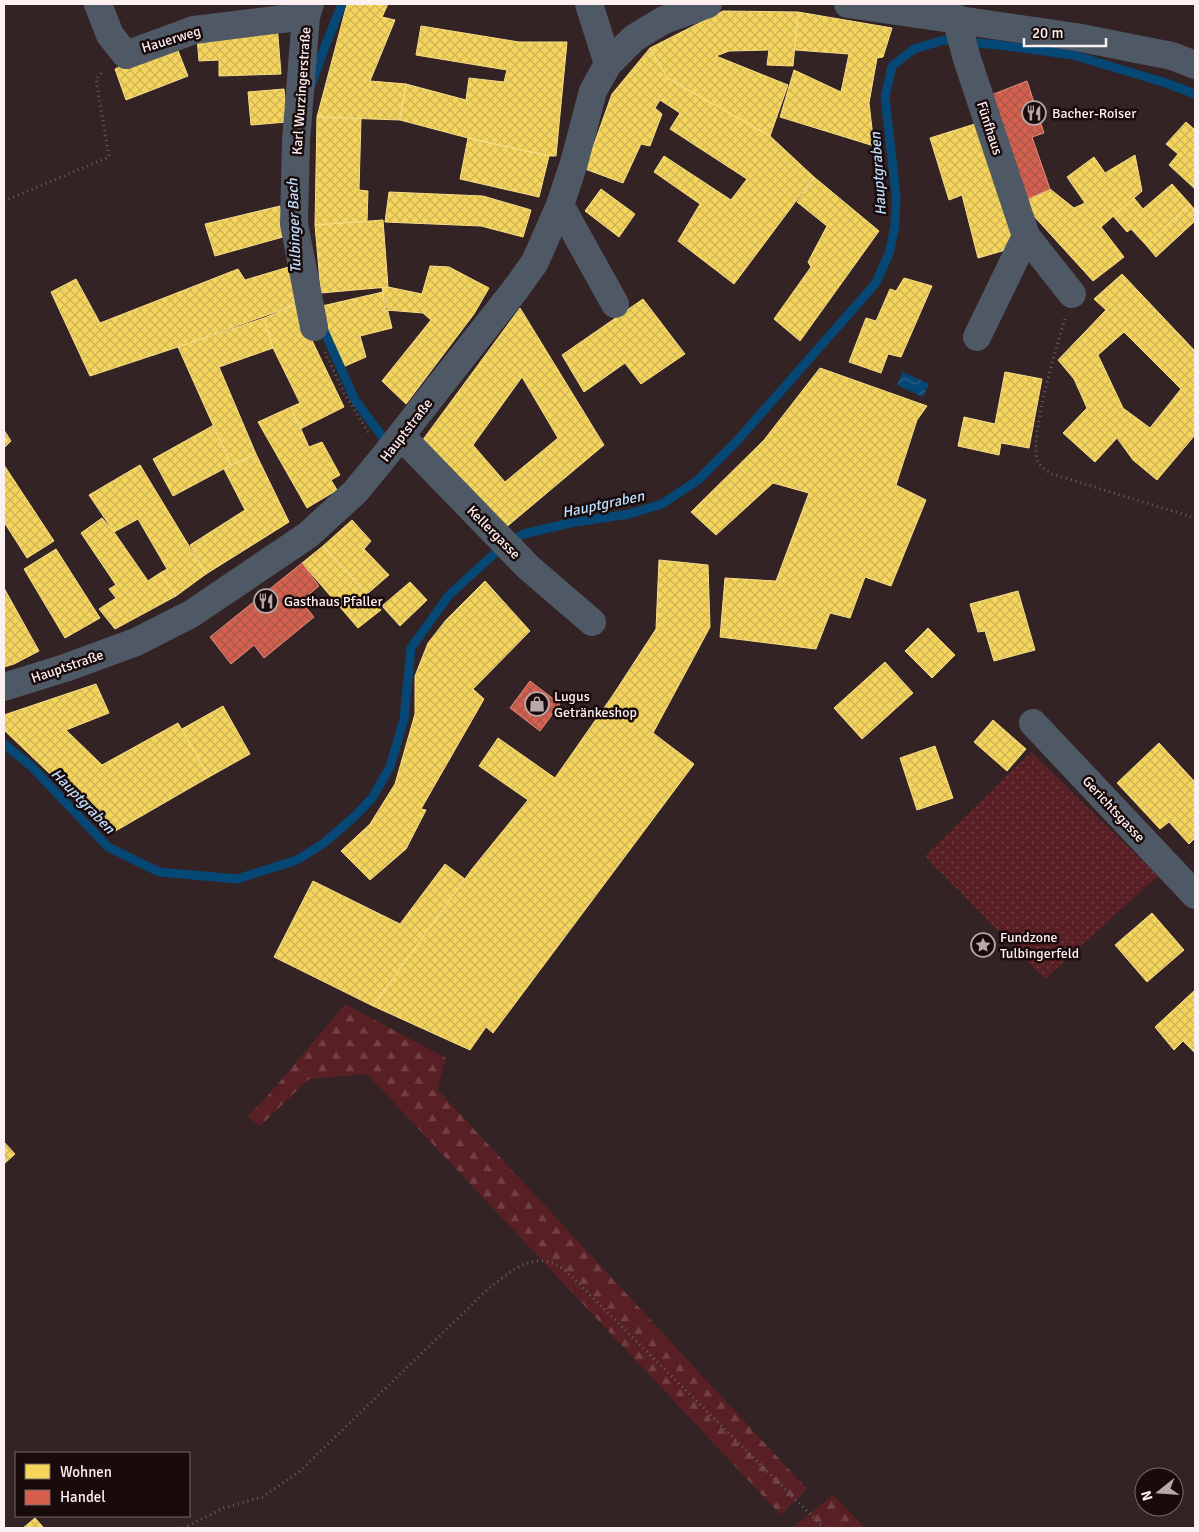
<svg xmlns="http://www.w3.org/2000/svg" width="1199" height="1532" font-family="Signika,sans-serif">
  <style>
    .grass { fill: url(#grass-dots) }
    .forest { fill: url(#forest-firs) }
    .water { fill: url(#water-waves) }
    .homes { fill: url(#homes-cross-hatch); stroke: #f8dd88; fill-rule: evenodd }
    .shops { fill: url(#shops-cross-hatch); stroke: #e28b7e }
    .lines { fill: none; stroke-linecap: round; stroke-linejoin: round }
    .stream { stroke: #054775; stroke-width: 9 }
    .path { stroke: #5f6269; stroke-width: 3; stroke-dasharray: 1 4; stroke-linecap: butt }
    .minor { stroke: #4f5965; stroke-width: 28 }
    .labels { text-anchor: middle; stroke-width: 5; stroke-linejoin: round; paint-order: stroke }
    .street-label { font-size: 14px; fill: #fdf0f0; stroke: #190b0c }
    .poi-label { font-size: 14px; fill: #fdf0f0; stroke: #190b0c; text-anchor: start }
    .water-label { font-size: 15px; font-style: italic; fill: #bedefd; stroke: #190b0c }
  </style>
  <defs>
    <pattern id="grass-dots" width="8" height="8" patternUnits="userSpaceOnUse" patternTransform="scale(1.25)"><rect width="8" height="8" fill="#581f24"/><path d="M2 2h.1M6 6h.1" fill="none" stroke="#714044" stroke-width="1.8" stroke-linecap="round"/></pattern>
    <pattern id="forest-firs" width="22" height="20" patternUnits="userSpaceOnUse" patternTransform="scale(1.25)"><rect width="22" height="20" fill="#581f24"/><path d="M5 1l3.5 6h-7zM16 11l3.5 6h-7z" fill="#714044"/></pattern>
    <pattern id="water-waves" width="16" height="10" patternUnits="userSpaceOnUse" patternTransform="scale(1.25)"><rect width="16" height="10" fill="#054775"/><path d="M0 5q4-4 8 0t8 0" fill="none" stroke="#2a6289"/></pattern>
    <pattern id="homes-cross-hatch" width="8" height="8" patternUnits="userSpaceOnUse" patternTransform="scale(1.25)"><rect width="8" height="8" fill="#f6d55c"/><path d="M0 0l8 8M0 8l8-8" fill="none" stroke="#ccb257"/></pattern>
    <pattern id="shops-cross-hatch" width="8" height="8" patternUnits="userSpaceOnUse" patternTransform="scale(1.25)"><rect width="8" height="8" fill="#d6604d"/><path d="M0 0l8 8M0 8l8-8" fill="none" stroke="#a6584b"/></pattern>
  </defs>
  <rect width="100%" height="100%" fill="#342324"/>
  <path class="grass" d="M1031 752 1158 876 1045 979 925 856Z"/>
  <path class="forest" d="M345 1004 446 1058 437 1089 807 1489 781 1515 367 1074 309 1079 260 1126 247 1117 272 1091Z
    M833 1495 865 1528 793 1527Z"/>
  <path class="water" d="M903 372 929 384 923 397 897 385Z"/>
  <path class="homes" d="M347 4H388L382 17 395 20 370 81 406 84 400 120 317 117Z
    M723 11 798 12 793 66 767 65 769 50 729 51 716 56 788 85 770 136 667 78 650 48Z
    M798 12 892 28 883 57 877 58 869 103 874 146 780 117 794 70 841 92 849 54 795 50Z
    M277 24 281 74 219 76V60L199 61 197 37Z
    M421 26 519 42H567L556 156H549L468 138 400 120 406 84 466 100 469 78 504 82 507 70 416 55Z
    M175 43 188 76 126 100 115 69Z
    M650 48 667 78 770 136 814 177 734 284 678 241 700 204 654 172 664 156 731 200 747 179 670 129 680 113 660 100 655 108 662 114 650 146 641 144 623 183 585 169 612 94Z
    M284 89 287 122 251 125 248 92Z
    M317 117 361 118 359 190 368 191 367 221 315 225Z
    M1186 122 1195 130V189L1169 165 1178 154 1166 144Z
    M978 123 1016 247 978 258 962 195 949 200 930 138Z
    M468 138 549 156 539 197 460 179Z
    M1135 155 1142 191 1101 227 1124 257 1093 281 1021 202 1050 189 1074 208 1085 203 1067 177 1094 157 1105 173Z
    M814 177 879 231 800 341 774 319 811 267 808 262 827 226 797 202Z
    M1172 184 1190 204 1146 245 1131 229 1127 232 1113 216 1134 198 1143 209Z
    M601 189 635 214 619 237 585 211Z
    M389 192 483 196 531 210 523 237 481 226 385 222Z
    M1190 204 1195 210V221L1156 257 1146 245Z
    M280 206 283 237 215 256 205 224Z
    M383 220 388 287 321 293 315 225Z
    M292 266 295 305 178 347 90 376 51 292 76 279 100 323 238 269 245 280Z
    M430 266 449 267 489 288 474 314 406 404 382 381 431 320 423 313 386 310 382 288 388 287 422 294Z
    M1122 274 1195 351V435L1157 480 1133 460 1117 438 1095 462 1063 433 1087 408 1074 379 1058 360 1106 310 1094 299ZM1124 332 1181 389 1150 428 1123 408 1098 355Z
    M904 278 932 286 901 357 888 354 881 373 849 362 866 318 876 321 890 289 896 291Z
    M383 292 392 328 360 336 366 357 343 367 332 343 322 306Z
    M643 299 685 354 641 384 625 363 584 392 562 355Z
    M295 305 344 407 300 429 291 407 300 403 273 348 264 318Z
    M520 308 604 445 504 529 422 441ZM522 377 558 438 505 482 473 445Z
    M264 318 273 348 219 367 256 454 231 465 178 347Z
    M820 368 927 406 917 420 896 485 926 500 891 586 865 577 850 618 830 613 816 649 720 637 725 578 776 581 809 493 773 483 716 535 691 512 764 440Z
    M1005 372 1042 379 1029 448 1001 443 999 455 958 446 964 417 995 424Z
    M291 407 309 447 322 442 340 475 331 480 337 490 307 508 258 422Z
    M214 425 231 465 173 496 153 459Z
    M4 430 11 441 4 448Z
    M256 454 289 522 206 574 190 545 245 510 224 469Z
    M4 465 54 541 27 558 4 522Z
    M140 465 206 574 176 596 160 573 167 569 138 519 114 532 89 495Z
    M102 518 114 532 148 581 160 573 176 596 115 629 99 609 116 598 109 589 116 585 81 533Z
    M352 520 371 541 364 549 389 575 367 594 323 546Z
    M323 546 381 610 358 628 302 563Z
    M56 549 100 618 65 638 24 569Z
    M659 560 708 565 710 627 653 733 694 764 493 1033 486 1027 470 1050 373 1006 472 869 528 800 479 766 498 738 555 778 613 695 656 629Z
    M485 581 530 631 473 689 484 699 421 809 426 810 406 849 370 880 341 851 370 824 395 784 415 714V676L428 643 446 620Z
    M410 582 427 600 400 626 382 606Z
    M4 588 39 651 14 664 4 667Z
    M1018 591 1035 650 994 661 985 631 978 632 970 604Z
    M928 628 955 655 932 678 905 651Z
    M885 662 913 693 862 739 834 708Z
    M96 684 109 713 66 730 102 765 178 723 209 777 112 833 4 730V715Z
    M223 706 250 754 209 777 182 729Z
    M993 720 1026 749 1007 771 974 742Z
    M1159 743 1195 782V838L1189 844 1169 822 1160 829 1117 783Z
    M935 746 953 798 917 810 900 758Z
    M445 864 465 879 373 1006 274 957 313 881 400 924Z
    M1152 913 1184 950 1147 982 1115 945Z
    M1195 990V1053L1183 1041 1174 1050 1155 1027Z
    M4 1142 15 1154 4 1164Z
    M35 1518 44 1528H23Z"/>
  <path class="shops" d="M1027 81 1044 133 1032 137 1050 189 1021 202 986 97Z
    M302 563 319 586 301 601 314 617 264 658 254 645 231 664 210 637Z
    M530 681 560 704 540 731 510 708Z"/>
  <g class="lines">
    <path class="stream" d="M311 86 324 49 342 4
      M321 324 355 400 381 435
      M4 744 31 766 108 847 159 872 237 879 297 860 324 843 354 817 372 798 390 767 404 719 411 648 449 595 494 554 523 534 570 523 629 514 662 504 698 480 736 442 875 284 889 254 895 226 896 195 885 97 892 66 914 49 944 40 999 45 1073 55 1166 83 1195 94"/>
    <path class="path" d="M4 201 109 157 96 79 103 71
      M1065 319C1057 345 1028 440 1038 462 1040 467 1048 471 1052 474L1195 518
      M325 352 344 393 368 432
      M183 1528 224 1508 262 1497 299 1472 487 1290C508 1274 529 1252 557 1265 563 1268 568 1274 573 1278L824 1528"/>
    <path class="minor" d="M98 4 110 35 126 55 194 30 306 16
      M310 4 306 16 296 141 294 224 314 327
      M589 4 608 64
      M848 4 1076 37 1172 56 1195 65
      M956 18 967 59 1026 236 1072 294
      M560 205 615 304
      M977 337 1026 236
      M401 436 528 567 592 622
      M4 687 65 668 136 642 191 614 308 535 355 492 383 458 515 290 535 262 560 205 574 163 593 91 608 64 634 38 664 20 708 4
      M1033 723 1195 895"/>
  </g>
  <defs>
    <g id="restaurant-ring" transform="scale(1.25)"><circle r="9.5" fill="#190b0c" stroke="#b7a8a9" stroke-width="1.5"/><path d="M-5-6h1v4h1v-4h1v4h1v-4h1v5L-1.5 .5V6h-2V.5L-5-1ZM5-6V6H3V1.5H1.5Q1.5-4 5-6Z" fill="#b7a8a9"/></g>
    <g id="shop-ring" transform="scale(1.25)"><circle r="9.5" fill="#190b0c" stroke="#b7a8a9" stroke-width="1.5"/><path d="M-5-2.5h2.3a2.7 3.5 0 0 1 5.4 0H5L5.5 6h-11ZM-1.5-2.5h3a1.5 2.3 0 0 0-3 0Z" fill="#b7a8a9"/></g>
    <g id="sight-ring" transform="scale(1.25)"><circle r="9.5" fill="#190b0c" stroke="#b7a8a9" stroke-width="1.5"/><path d="M0-6L1.8-2.2L6-1.7L2.9 1.2L3.7 5.4L0 3.3L-3.7 5.4L-2.9 1.2L-6-1.7L-1.8-2.2Z" fill="#b7a8a9"/></g>
  </defs>
  <g fill-rule="evenodd">
    <use href="#restaurant-ring" x="1034" y="113"/>
    <use href="#restaurant-ring" x="266" y="601"/>
    <use href="#shop-ring" x="537" y="704"/>
    <use href="#sight-ring" x="983" y="945"/>
  </g>
  <g class="labels">
    <g class="street-label">
      <text transform="translate(171 39) rotate(-17)" y="5">Hauerweg</text>
      <text transform="translate(301 91) rotate(-86)" y="5">Karl Wurzingerstraße</text>
      <text transform="translate(990 128) rotate(72)" y="5">Fünfhaus</text>
      <text transform="translate(406 430) rotate(-52)" y="5">Hauptstraße</text>
      <text transform="translate(494 532) rotate(45)" y="5">Kellergasse</text>
      <text transform="translate(67 666) rotate(-19)" y="5">Hauptstraße</text>
      <text transform="translate(1114 809) rotate(47)" y="5">Gerichtsgasse</text>
    </g>
    <g class="poi-label">
      <text x="1052" y="118">Bacher-Roiser</text>
      <text x="284" y="606">Gasthaus Pfaller</text>
      <text x="554" y="701">Lugus<tspan x="554" dy="16">Getränkeshop</tspan></text>
      <text x="1000" y="942">Fundzone<tspan x="1000" dy="16">Tulbingerfeld</tspan></text>
    </g>
    <g class="water-label">
      <text transform="translate(878 174) rotate(-94)" y="5">Hauptgraben</text>
      <text transform="translate(294 226) rotate(-92)" y="5">Tulbinger Bach</text>
      <text transform="translate(603 504) rotate(-12)" y="5">Hauptgraben</text>
      <text transform="translate(83 801) rotate(46)" y="5">Hauptgraben</text>
    </g>
  </g>
  <rect width="1199" height="1532" fill="none" stroke="#fdf0f0" stroke-width="10"/>
  <rect x="15" y="1452" width="175" height="65" fill="#190b0c" stroke="#746767"/>
  <rect x="25" y="1464" width="25" height="15" fill="#f6d55c" stroke="#746767"/>
  <text x="60" y="1477" font-size="15" fill="#fdf0f0">Wohnen</text>
  <rect x="25" y="1490" width="25" height="15" fill="#d6604d" stroke="#746767"/>
  <text x="60" y="1502" font-size="15" fill="#fdf0f0">Handel</text>
  <g transform="translate(1159 1492) rotate(253)"><circle r="24" fill="#190b0c" stroke="#746767"/>
  <path d="M0-4L9 19L0 12L-9 19Z" fill="#b7a8a9"/>
  <text y="-8" font-size="14" font-weight="bold" text-anchor="middle" fill="#fdf0f0">N</text>
  </g>
  <path d="M1024 38v8h82v-8" fill="none" stroke="#fdf0f0" stroke-width="2.5"/>
  <text x="1032" y="38" font-size="15" fill="#fdf0f0" stroke="#190b0c" stroke-width="4" paint-order="stroke">20 m</text>
</svg>
